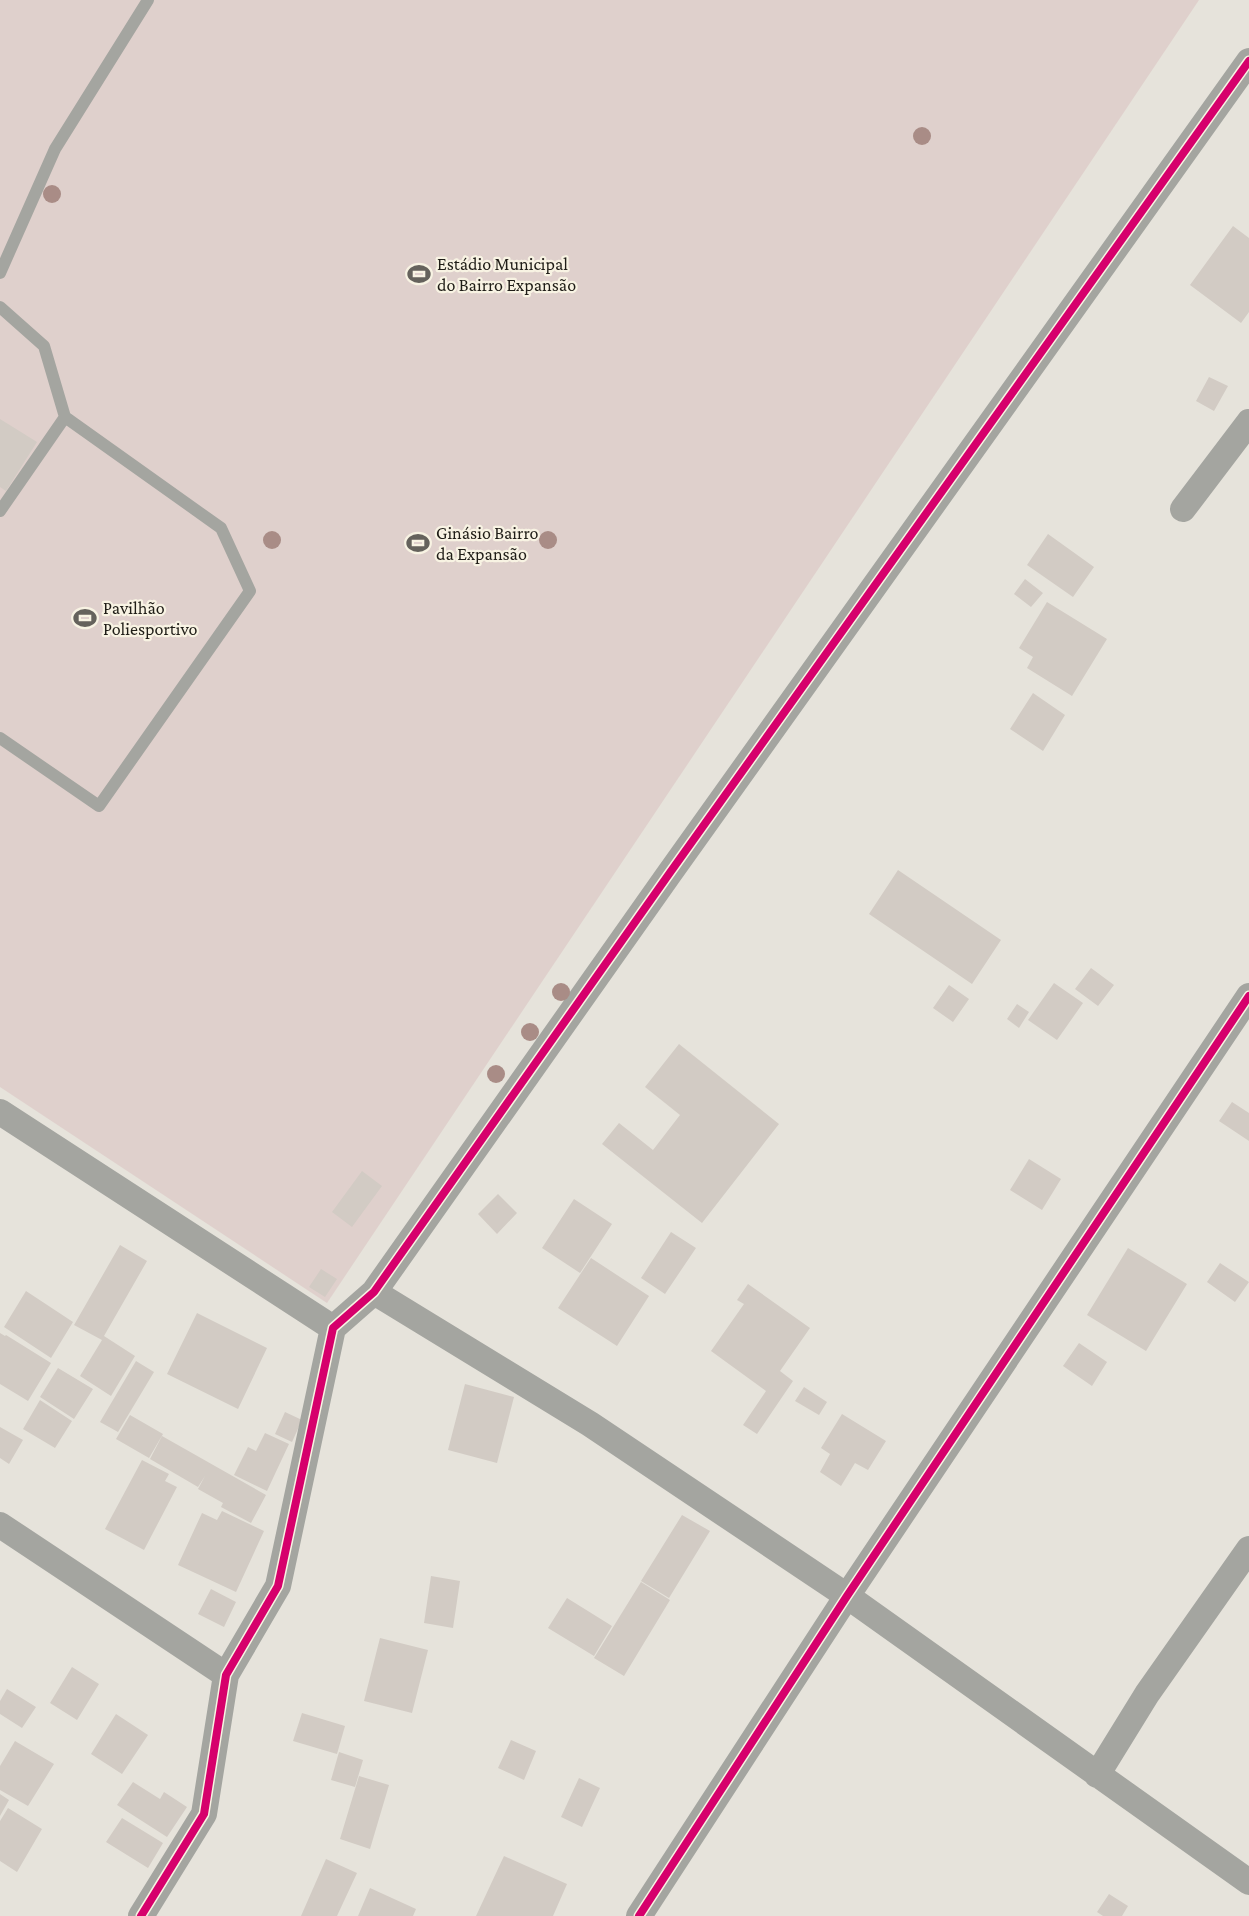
<svg xmlns="http://www.w3.org/2000/svg" width="1249" height="1916" font-family="'Crimson Pro',serif">
  <style>
    .green { fill: #dfd0cc }
    .building { fill: #d2cbc4 }
    .lines { fill: none; stroke-linecap: round; stroke-linejoin: round }
    .lane { stroke: #a4a5a0; stroke-width: 12 }
    .street { stroke: #a4a5a0; stroke-width: 26 }
    .cycleway-casing { stroke: #f8f3e3; stroke-width: 11 }
    .cycleway { stroke: #d6006c; stroke-width: 8 }
    .tree { fill: #a98c86 }
    .labels { text-anchor: middle; stroke-width: 4.5; stroke-linejoin: round; paint-order: stroke }
    .poi-label { font-size: 18px; fill: #1f1d17; stroke: #f8f3e3; text-anchor: start }
  </style>
  <rect width="100%" height="100%" fill="#e6e3db"/>
  <path class="green" d="M0 0H1199L327 1303 0 1087Z"/>
  <path class="building" d="M1233 226 1249 238V312L1241 323 1190 285Z
    M1209 377 1228 386 1214 411 1196 401Z
    M0 419 37 442 6 491 0 487Z
    M1048 534 1094 567 1073 597 1027 565Z
    M1025 579 1043 593 1031 607 1014 594Z
    M1047 602 1107 639 1072 696 1027 668 1033 657 1019 648Z
    M1033 693 1065 715 1043 751 1010 729Z
    M898 870 1001 940 972 984 869 914Z
    M1091 968 1114 985 1098 1006 1075 989Z
    M1054 983 1083 1003 1057 1040 1028 1020Z
    M949 985 969 999 953 1022 933 1008Z
    M1017 1004 1029 1012 1019 1028 1007 1019Z
    M679 1044 779 1124 702 1223 602 1144 619 1123 653 1150 680 1115 645 1087Z
    M1232 1102 1249 1113V1141L1219 1121Z
    M1029 1159 1061 1179 1042 1210 1010 1190Z
    M362 1171 382 1186 352 1227 332 1212Z
    M498 1194 517 1213 497 1234 478 1214Z
    M574 1199 612 1224 580 1273 542 1248Z
    M671 1232 696 1248 665 1294 641 1278Z
    M120 1245 147 1261 104 1336 135 1356 111 1396 80 1376 102 1340 74 1325Z
    M1128 1248 1187 1284 1146 1351 1087 1315Z
    M591 1258 649 1296 617 1346 558 1308Z
    M1220 1263 1249 1282 1235 1302 1207 1282Z
    M321 1269 337 1279 325 1297 309 1287Z
    M748 1284 810 1328 780 1371 793 1381 757 1434 743 1425 766 1391 711 1351 744 1304 737 1300Z
    M26 1291 73 1322 51 1358 4 1327Z
    M197 1313 267 1348 238 1409 167 1374Z
    M0 1333 5 1336 6 1335 51 1363 28 1401 0 1384Z
    M1079 1343 1107 1362 1092 1386 1063 1366Z
    M136 1361 154 1372 118 1432 100 1422Z
    M58 1368 93 1389 74 1419 40 1397Z
    M465 1384 514 1397 497 1463 448 1450Z
    M804 1387 827 1402 819 1415 795 1401Z
    M40 1400 72 1421 55 1448 23 1429Z
    M285 1412 302 1420 292 1442 275 1434Z
    M842 1414 886 1441 868 1470 855 1463 841 1486 820 1472 830 1454 821 1448Z
    M130 1415 163 1434 149 1458 116 1439Z
    M0 1427 23 1440 9 1464 0 1458Z
    M265 1433 289 1444 267 1491 234 1475 248 1447 256 1451Z
    M162 1436 266 1495 251 1523 221 1507 223 1503 198 1489 205 1476 198 1487 150 1459Z
    M142 1460 169 1474 165 1481 177 1487 144 1550 105 1529Z
    M222 1511 264 1531 236 1592 178 1565 202 1513 217 1520Z
    M682 1515 710 1531 669 1598 641 1581Z
    M431 1576 460 1581 453 1628 424 1623Z
    M641 1582 670 1600 624 1676 594 1658Z
    M211 1589 236 1602 224 1627 198 1614Z
    M567 1598 612 1626 594 1656 548 1628Z
    M380 1638 428 1650 412 1713 364 1701Z
    M72 1667 99 1684 77 1720 50 1703Z
    M7 1689 36 1707 22 1728 0 1714V1701Z
    M302 1713 345 1726 337 1754 293 1741Z
    M116 1714 148 1735 122 1774 91 1754Z
    M511 1740 536 1751 524 1780 498 1768Z
    M15 1741 54 1764 28 1806 0 1790V1766Z
    M339 1752 363 1760 355 1787 331 1780Z
    M359 1776 389 1785 370 1849 340 1839Z
    M579 1778 600 1788 582 1827 561 1817Z
    M133 1782 160 1799 164 1792 187 1807 167 1837 117 1805Z
    M0 1794 9 1800 0 1816Z
    M8 1808 42 1829 17 1872 0 1861V1821Z
    M122 1818 163 1843 148 1868 106 1842Z
    M504 1856 567 1884 553 1916H476Z
    M326 1859 357 1873 337 1916H301Z
    M370 1888 416 1909 413 1916H358Z
    M1109 1894 1128 1906 1122 1916H1103L1097 1912Z"/>
  <g class="lines">
    <path class="lane" d="M0 273 55 149 148 0
      M0 307 44 346 65 417 221 528 250 591 99 806 0 738
      M0 511 65 417"/>
    <path class="street" d="M1183 509 1249 422
      M0 1112 333 1328
      M374 1292 590 1424 847 1596 1249 1882
      M0 1525 226 1675
      M1097 1775 1147 1694 1249 1549
      M141 1916 204 1814 226 1675 278 1586 333 1328 374 1292 669 874 1249 61
      M639 1916 847 1596 1249 996"/>
    <g class="cycleway-casing">
      <path id="cycleway" d="M141 1916 204 1814 226 1675 278 1586 333 1328 374 1292 669 874 1249 61
        M639 1916 847 1596 1249 996"/>
    </g>
    <use href="#cycleway" class="cycleway"/>
  </g>
  <g class="tree">
    <circle cx="922" cy="136" r="9"/>
    <circle cx="52" cy="194" r="9"/>
    <circle cx="272" cy="540" r="9"/>
    <circle cx="548" cy="540" r="9"/>
    <circle cx="561" cy="992" r="9"/>
    <circle cx="530" cy="1032" r="9"/>
    <circle cx="496" cy="1074" r="9"/>
  </g>
  <defs>
    <g id="stadium-bare" transform="scale(1.8)"><path d="M0-5a6.5 5 0 1 0 0 10a6.5 5 0 1 0 0-10ZM-3.5-1.8h7v3.6h-7Z" fill="#65625c" stroke="#f8f3e3" stroke-width="2.5" paint-order="stroke"/></g>
  </defs>
  <g fill-rule="evenodd">
    <use href="#stadium-bare" x="419" y="274"/>
    <use href="#stadium-bare" x="418" y="543"/>
    <use href="#stadium-bare" x="85" y="618"/>
  </g>
  <g class="labels">
    <g class="poi-label">
      <text x="437" y="270">Estádio Municipal<tspan x="437" dy="21">do Bairro Expansão</tspan></text>
      <text x="436" y="539">Ginásio Bairro<tspan x="436" dy="21">da Expansão</tspan></text>
      <text x="103" y="614">Pavilhão<tspan x="103" dy="21">Poliesportivo</tspan></text>
    </g>
  </g>
</svg>
